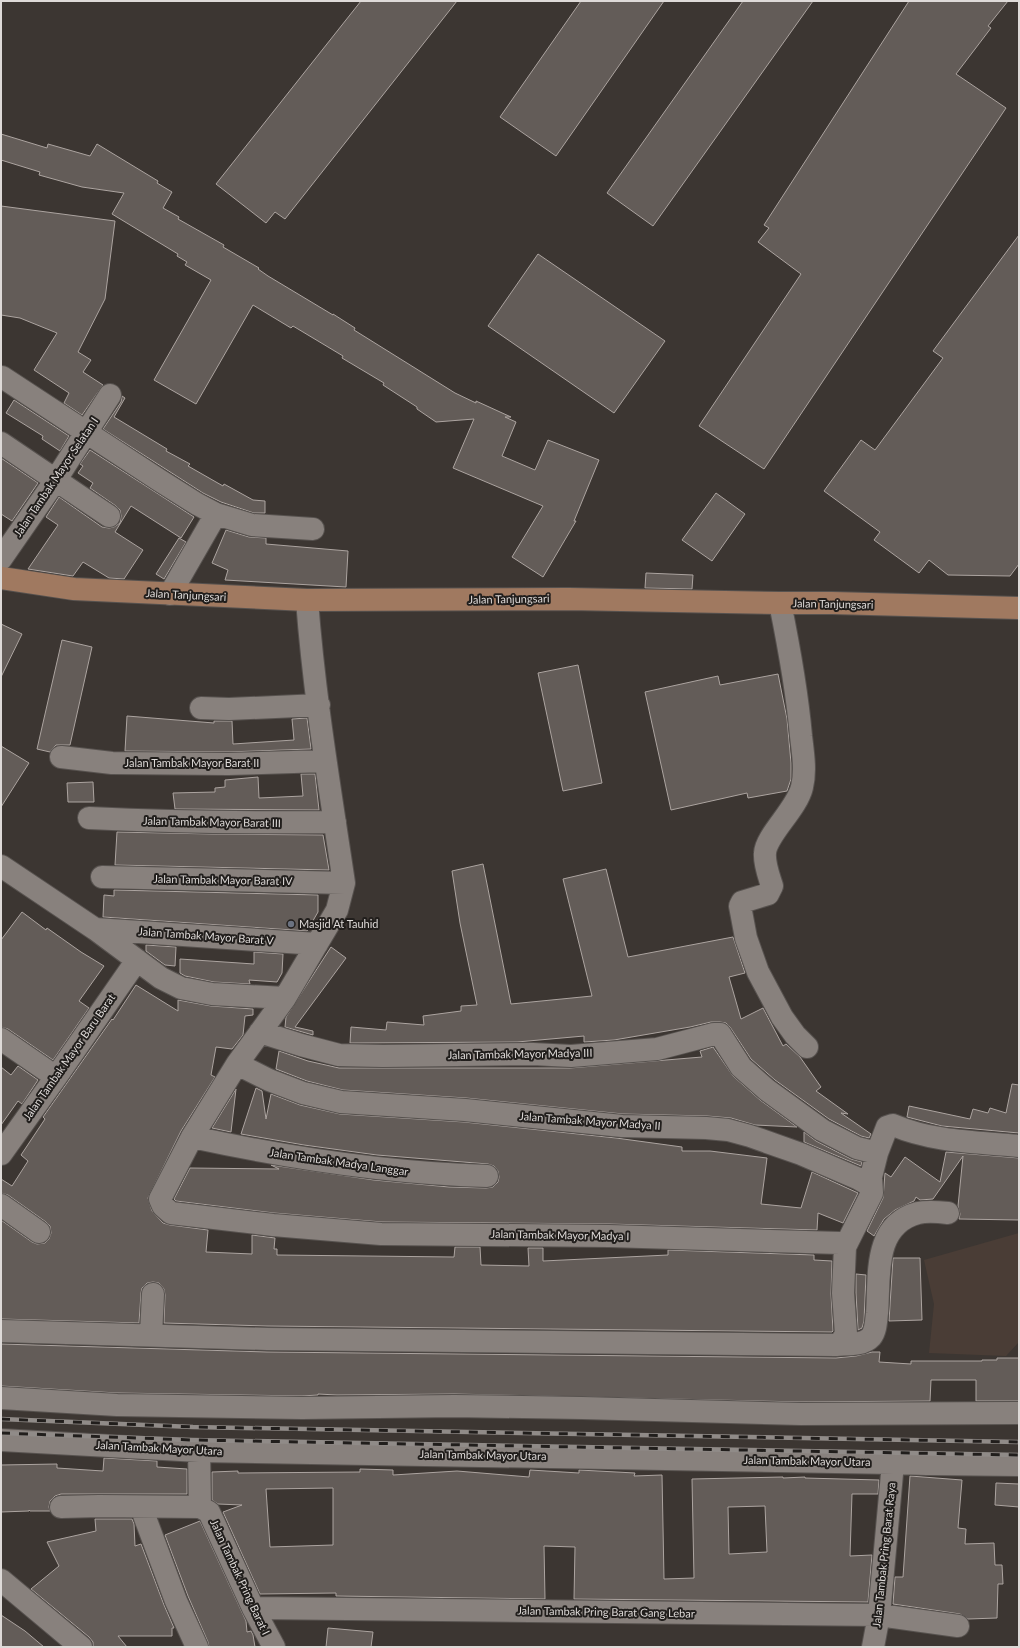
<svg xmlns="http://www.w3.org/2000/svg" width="1020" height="1648" font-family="Lato,sans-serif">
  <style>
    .built { fill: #4a3d36 }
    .building { fill: #635c58; stroke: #aca4a0; fill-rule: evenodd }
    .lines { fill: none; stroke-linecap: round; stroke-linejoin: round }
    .street-casing { stroke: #57524f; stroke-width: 24 }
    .secondary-casing { stroke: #57524f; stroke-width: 24 }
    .street { stroke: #88817d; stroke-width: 22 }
    .secondary { stroke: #a07960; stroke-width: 22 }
    .rail-casing { stroke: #908b88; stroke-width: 4.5 }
    .rail { stroke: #211e1c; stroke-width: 3; stroke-dasharray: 9; stroke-linecap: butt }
    .worship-dot { fill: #6b7280; stroke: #211e1c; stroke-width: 1.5 }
    .labels { text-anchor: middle; stroke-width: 4; stroke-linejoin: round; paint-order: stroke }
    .street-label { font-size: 11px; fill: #dedad8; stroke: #211e1c }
    .poi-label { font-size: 11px; fill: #dedad8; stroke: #211e1c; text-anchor: start }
  </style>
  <rect width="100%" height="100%" fill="#3c3632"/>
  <path class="built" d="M1019 1233V1342L1006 1356 929 1353 934 1304 924 1260Z"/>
  <path class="building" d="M361 1H457L285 219 275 212 266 223 216 184Z
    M581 1H664L556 156 500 117Z
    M743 1H813L653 226 607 193Z
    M909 1H1008L988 26 991 28 956 74 1006 108 764 469 699 426 801 274 758 242 769 228 764 225Z
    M1 134 47 148 48 144 90 156 97 144 158 181 157 183 172 192 163 208 179 217 178 219 224 245 223 247 259 268 258 269 268 276 333 315V314L355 328 354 330 455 393 476 403V401L511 417H505L516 422 502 456 535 470 548 440 599 460 574 521H576L543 577 512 557 543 506 453 468 474 419 436 422 417 409V407L383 385 384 383 342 358 343 356 293 326 291 328 253 305 196 404 154 380 211 280 185 265 187 262 177 256 178 254 112 214 124 193 82 187 39 175 40 172 1 160Z
    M1 206 115 221 105 299 78 352 91 360 83 372 103 385 82 415 64 403 69 393 34 370 57 333 20 318 1 315Z
    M1019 235V564L1010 576 948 575 929 560 919 573 874 540 880 532 824 491 861 440 875 450 943 358 933 351Z
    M538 254 665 341 614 413 488 326Z
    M122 396 125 398 114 417 167 449 166 451 190 464 188 466 223 486 224 484 253 500 265 501V513H254L221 502 203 493 103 429 121 402Z
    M14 400 69 436 60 451 42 439 43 436 6 413Z
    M90 450 194 517 181 538 131 506 115 532 143 550 124 579 109 578 83 562 73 576 28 569 58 525 46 517 59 497 102 527 109 528 114 527 120 523 121 516 120 510 116 506 90 488 93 483 78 473 83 466 80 464Z
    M1 458 38 483 12 521 1 514Z
    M716 493 745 514 712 561 682 540Z
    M226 530 249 537 266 538V544L348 551 346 587 225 580 228 570 212 563Z
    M179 538 186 542 164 579 156 574Z
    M646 573 693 575 692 589 645 588Z
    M1 624 22 634 1 677Z
    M62 640 92 647 70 745H56L50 752 37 749Z
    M578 665 602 783 563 791 538 673Z
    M778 674 787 719 791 763V779L787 791 748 798 747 793 671 810 645 692 718 676 720 685Z
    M127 716 214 723V721H232L233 744 294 740 292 719 307 718 311 749 228 752 125 751Z
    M1 746 29 763 1 807Z
    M301 774H315L319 810 175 809 173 793 215 792V788L225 787V780L258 777 259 798 303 796Z
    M93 782 94 802H68L67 783Z
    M117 832 211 834 323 835 329 870 115 865Z
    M483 864 511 1004 592 996 563 879 606 869 628 957 733 937 745 973 729 977 741 1019 763 1008 783 1046 786 1044 800 1057 821 1087 816 1091 848 1114 841 1113 871 1134 869 1138 861 1136 829 1119 775 1080 751 1059 730 1027 726 1023 720 1022H711L690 1027 614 1040 584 1042V1036L517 1042 350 1043 351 1027 386 1030 387 1022 424 1025 423 1016 461 1011V1006L477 1005 460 923 452 871Z
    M114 890 318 895V912L307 931 103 917 104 895 114 896Z
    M22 912 46 930 47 928 81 952 104 966 79 1001 89 1008 53 1060 8 1029 1 1027V940Z
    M146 945 176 947 175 966 165 965 146 951Z
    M331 947 346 958 295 1027 313 1031V1035L285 1027 286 1017Z
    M254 952 283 954 282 973 277 982 249 980 250 984 214 982 185 976 180 973V959L254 964Z
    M136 985 178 1011V1000L211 1006 253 1009V1015L245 1016 243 1035 232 1049 216 1047 211 1075 215 1077 181 1131 148 1198 152 1211 163 1223 170 1225 208 1230 206 1252 252 1254V1235L275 1238 274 1249H277V1255L454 1257 455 1247H480L481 1265 529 1266 528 1248H543V1261L668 1255V1250L814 1255V1260L832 1261 831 1294 833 1331 832 1332 267 1326 164 1323 165 1295 164 1289 159 1283 153 1282 147 1283 142 1288 141 1293 139 1323 1 1319V1220L32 1242 37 1244 45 1243 49 1239 51 1233 50 1226 46 1222 8 1195 1 1193V1179L12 1186 28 1161 21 1155 45 1119 43 1117 112 1019 113 1020Z
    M713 1047 733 1076 760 1100 797 1127 755 1125 731 1118 707 1116 623 1114 466 1098 343 1090 307 1081 276 1069 279 1051 308 1061 339 1068H570L702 1057 700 1051Z
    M18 1066 38 1080 22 1104 18 1101 1 1125V1067L11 1075Z
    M1012 1084 1019 1085V1133L942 1126 907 1117 909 1106 970 1119 973 1109 988 1113 990 1108 1006 1113Z
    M256 1088 262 1091 266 1119 271 1094 300 1105 340 1114 464 1122 616 1138 682 1147V1151H710L767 1158 761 1204 801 1208 812 1172 858 1193 843 1223 818 1213 817 1230 609 1224 382 1222 274 1213 176 1201 174 1199 190 1168 279 1169 271 1165 374 1180 449 1187 486 1188 493 1187 498 1182 499 1177 498 1171 494 1166 488 1164 377 1155 304 1145 241 1134Z
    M236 1089 231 1132 212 1128Z
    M804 1132 816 1141 851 1159 862 1162 861 1166 804 1142Z
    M946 1152 1019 1158V1220L959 1219 960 1214 958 1206 963 1156 933 1199 920 1200 916 1197 914 1201 895 1210 884 1219 874 1236 867 1231 883 1198 885 1173 891 1177 905 1157 940 1182Z
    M893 1258H920L922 1320 889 1321Z
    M856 1274 866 1275 864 1321 862 1328 858 1330 856 1293Z
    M1 1344 267 1352 836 1358 856 1356 872 1352H880L879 1362 911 1364V1361H982V1360H997V1358H1019V1401H976V1380H931L930 1401 801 1402 454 1394 337 1395 318 1394V1395L302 1396 117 1393 1 1386Z
    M104 1458 157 1461V1467L187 1469V1494H61L55 1496 50 1501 49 1507 50 1511H30L29 1510V1511L1 1512V1465L57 1464V1468L103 1471Z
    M360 1469 393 1470V1475L457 1471 529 1477 530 1470 579 1473V1470L635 1473 634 1476 662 1475 664 1579 694 1578 692 1479 783 1477V1478L805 1477V1478L879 1480 878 1494H852L850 1556 872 1555 868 1602 574 1599 575 1547 544 1546 545 1599 336 1596V1593L260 1594 223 1512 242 1505 218 1504 212 1500V1472L238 1471V1473L360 1472ZM333 1488V1545L270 1547 266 1489ZM765 1506 767 1552 729 1554 728 1507Z
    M910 1476 962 1480 958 1528 966 1529 965 1544 994 1543 995 1565H1002L1003 1584H998L997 1618 968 1619 960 1614 893 1604 895 1577H903Z
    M996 1483 1019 1484V1507L995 1505Z
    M95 1519H132L134 1524 135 1546 141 1544 164 1605 174 1628H172V1636H118L127 1647H93V1642L89 1637 31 1589 59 1566 47 1542 96 1531Z
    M200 1521 246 1621 247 1632 251 1631 253 1635 255 1647H209L208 1642 188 1596 165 1535Z
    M1 1615 25 1631 44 1647H1Z
    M328 1628 373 1632 371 1647H326Z"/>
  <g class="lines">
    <g class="street-casing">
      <path id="street" d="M2 377 159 480 197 504 216 514 252 525 313 529
        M1 443 109 516
        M1 559 55 481 110 395
        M170 594 216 514
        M307 600C314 695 330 789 344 883L337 910 285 998 237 1064 192 1137 160 1199 163 1206 171 1213 273 1225 381 1234 609 1236 840 1243 845 1247 843 1293 846 1334 841 1342 836 1345
        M780 603C789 647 797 691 801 736 803 753 806 771 802 787 797 809 766 835 765 853 764 864 769 876 772 886L768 894 742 902 740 906 746 938 758 972 782 1017 795 1035 807 1047
        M201 708 229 709 319 705
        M61 757 112 763 228 764 325 761
        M89 818C171 822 252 823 335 822
        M1 866 95 929 161 978 181 988 212 994 285 998
        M102 877 344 883
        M95 929 317 944
        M260 1032 301 1045 339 1055 383 1056 533 1054 571 1056 657 1049 714 1034H720L741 1067 767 1090 822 1130 857 1148 877 1153 887 1127 893 1125C933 1142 977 1142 1019 1146
        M1 1039 56 1077
        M237 1064 269 1080 303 1093 341 1102 465 1110 622 1126 706 1128 728 1130 750 1136 801 1154 859 1179 871 1186
        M192 1137C289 1158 388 1173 487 1176
        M1 1154 56 1077 137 960
        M1 1205 39 1232
        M845 1247 872 1193 871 1177 877 1153
        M1 1331 267 1339 836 1345C846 1344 863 1346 871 1337 876 1331 876 1321 877 1313 880 1278 872 1225 918 1213 927 1211 939 1212 948 1213
        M151 1335 153 1294
        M1 1398 117 1405 302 1408 454 1406 582 1408 801 1414 1019 1413
        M1 1440 199 1451 893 1463 927 1464 1019 1465
        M199 1451 200 1507
        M61 1507 99 1506 200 1507 209 1512 253 1608 274 1647
        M141 1507 176 1601 197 1647
        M1 1580 81 1647
        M253 1608 879 1615 958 1626
        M873 1647 879 1615 893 1463"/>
    </g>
    <g class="secondary-casing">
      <path id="secondary" d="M1 578 74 589 307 600 569 599 780 603H832L1019 608"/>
    </g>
    <use href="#street" class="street"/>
    <use href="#secondary" class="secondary"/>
    <g class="rail-casing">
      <path id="rail" d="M1 1419 193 1427 1019 1442
        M1 1433 192 1440 1019 1455"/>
    </g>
    <use href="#rail" class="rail"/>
  </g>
  <circle class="worship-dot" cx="291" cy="924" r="4"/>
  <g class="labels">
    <g class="street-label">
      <text transform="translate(56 477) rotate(-56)" y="4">Jalan Tambak Mayor Selatan I</text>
      <text transform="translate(186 595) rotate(3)" y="4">Jalan Tanjungsari</text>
      <text transform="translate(509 599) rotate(-1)" y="4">Jalan Tanjungsari</text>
      <text transform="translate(833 604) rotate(1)" y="4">Jalan Tanjungsari</text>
      <text x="192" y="767">Jalan Tambak Mayor Barat II</text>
      <text transform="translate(212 822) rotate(1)" y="4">Jalan Tambak Mayor Barat III</text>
      <text transform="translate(223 880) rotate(1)" y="4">Jalan Tambak Mayor Barat IV</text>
      <text transform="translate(206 936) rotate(4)" y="4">Jalan Tambak Mayor Barat V</text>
      <text transform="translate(520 1054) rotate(-1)" y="4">Jalan Tambak Mayor Madya III</text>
      <text transform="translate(69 1057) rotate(-55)" y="4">Jalan Tambak Mayor Baru Barat</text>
      <text transform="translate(590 1121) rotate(4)" y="4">Jalan Tambak Mayor Madya II</text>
      <text transform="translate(339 1162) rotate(8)" y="4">Jalan Tambak Madya Langgar</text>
      <text transform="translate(560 1235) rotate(1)" y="4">Jalan Tambak Mayor Madya I</text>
      <text transform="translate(159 1448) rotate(3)" y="4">Jalan Tambak Mayor Utara</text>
      <text transform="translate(483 1455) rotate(1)" y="4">Jalan Tambak Mayor Utara</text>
      <text transform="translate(807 1461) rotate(1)" y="4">Jalan Tambak Mayor Utara</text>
      <text transform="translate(884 1555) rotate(-84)" y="4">Jalan Tambak Pring Barat Raya</text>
      <text transform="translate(240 1577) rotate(65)" y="4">Jalan Tambak Pring Barat I</text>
      <text transform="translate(606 1612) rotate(1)" y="4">Jalan Tambak Pring Barat Gang Lebar</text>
    </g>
    <g class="poi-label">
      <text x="299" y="928">Masjid At Tauhid</text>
    </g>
  </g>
  <rect width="1020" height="1648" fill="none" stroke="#dedad8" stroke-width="4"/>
</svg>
